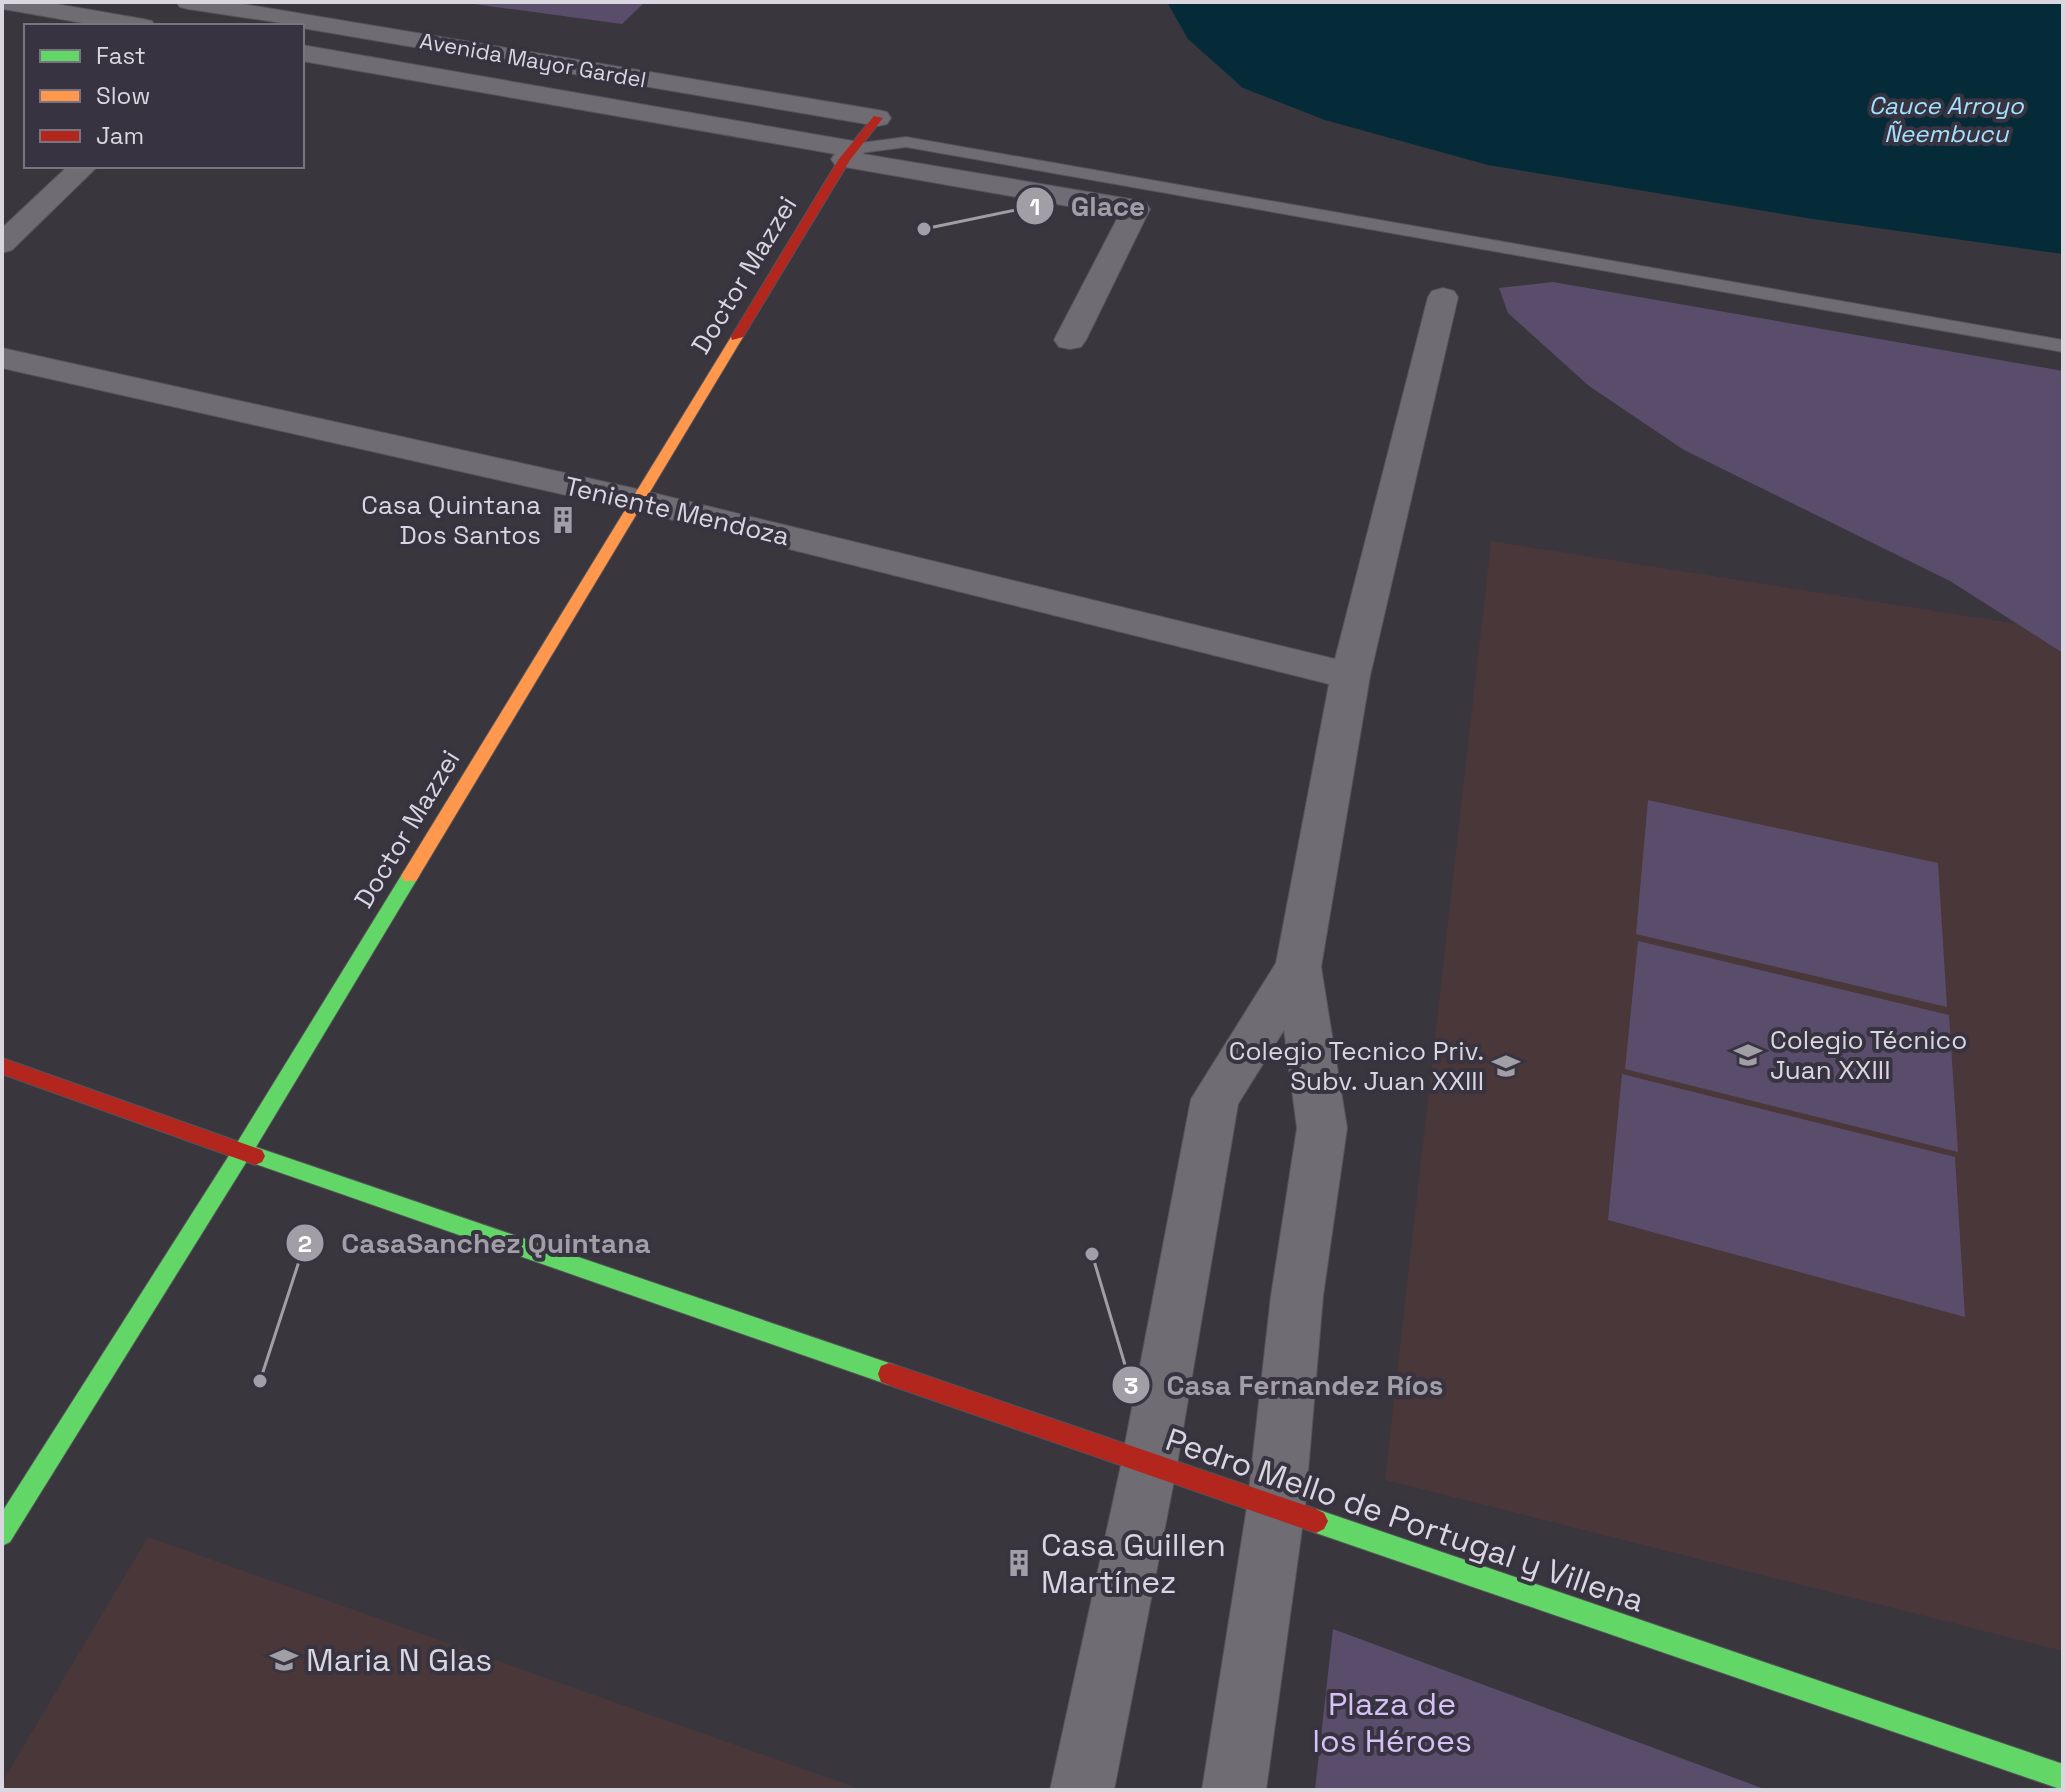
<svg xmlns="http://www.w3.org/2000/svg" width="2065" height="1792" font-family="'Space Grotesk',sans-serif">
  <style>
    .education { fill: #49373a }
    .green { fill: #5a4d6c }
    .water { fill: #052b39 }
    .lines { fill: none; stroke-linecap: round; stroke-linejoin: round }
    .lane-casing { stroke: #555359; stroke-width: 2 }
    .street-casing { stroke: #555359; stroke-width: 2 }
    .fast-casing { stroke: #555359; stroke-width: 2 }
    .slow-casing { stroke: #555359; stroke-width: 2 }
    .jam-casing { stroke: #555359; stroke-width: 2 }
    .lane { fill: #6f6d73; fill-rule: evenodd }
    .street { fill: #6f6d73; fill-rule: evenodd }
    .fast { fill: #63d668; fill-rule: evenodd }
    .slow { fill: #ff974d; fill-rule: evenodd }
    .jam { fill: #b3261e; fill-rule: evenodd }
    .labels { text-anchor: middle; stroke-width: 8; stroke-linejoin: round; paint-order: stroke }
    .far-street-label { font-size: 22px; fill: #d9d6df; stroke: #383340 }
    .far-water-label { font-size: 24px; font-style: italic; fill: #a1e2fe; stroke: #383340 }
    .street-label { font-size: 26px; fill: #d9d6df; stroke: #383340 }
    .poi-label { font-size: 26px; fill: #d9d6df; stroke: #383340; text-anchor: end }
    .near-street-label { font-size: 32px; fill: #d9d6df; stroke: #383340 }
    .near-poi-label { font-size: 32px; fill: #d9d6df; stroke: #383340; text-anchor: start }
    .near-park-label { font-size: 32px; fill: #d6c1f6; stroke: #383340 }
    .leader { fill: none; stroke: #a19ea6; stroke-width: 3 }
    .callout-dot { fill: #a19ea6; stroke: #383340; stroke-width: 3 }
    .mark-label { font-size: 24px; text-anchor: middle; font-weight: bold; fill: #fff }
    .callout-label { font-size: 28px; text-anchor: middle; font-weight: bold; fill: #a19ea6; stroke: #383340; stroke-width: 8; stroke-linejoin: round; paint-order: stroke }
  </style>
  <rect width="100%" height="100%" fill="#39363d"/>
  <path class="education" d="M1491 541 2063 631V1651L1385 1480Z
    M148 1537 863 1790H2V1782Z"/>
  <path class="green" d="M459 2H645L622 24Z
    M1553 282 2063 371V653L1950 581 1684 450 1589 386 1508 313 1499 288Z
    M1648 800 1938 863 1947 1007 1636 934Z
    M1638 941 1949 1015 1958 1152 1625 1069Z
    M1622 1074 1955 1157 1965 1317 1608 1220Z
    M1333 1629 1767 1790H1315Z"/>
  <path class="water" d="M1167 2H2063V254L1813 219 1488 165 1325 120 1243 88 1188 39Z"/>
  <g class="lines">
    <g class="lane-casing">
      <path id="lane" d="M906 137 2063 340V352L906 147 853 154 844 149 853 144Z"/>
    </g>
    <g class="street-casing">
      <path id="street" d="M2 2H45L143 19 152 21 155 26H100L3 9Z
        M176 2H231L878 110 887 112 891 118 887 124 878 126 302 28V26L188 9 180 7Z
        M302 45 853 141 863 143 867 149 863 154 1136 200 1146 203 1150 209 1086 340 1081 347 1070 349 1059 347 1054 340 1119 215 845 167 835 165 831 159 835 154 302 61Z
        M68 166H98L12 250 2 253V228Z
        M1443 288 1454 291 1458 297 1370 676 1321 967 1347 1128 1323 1296 1305 1507 1266 1790H1202L1247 1507 1271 1296 1297 1128 1284 1030 1238 1104 1177 1465 1114 1790H1050L1121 1465 1191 1099 1276 963 1329 684 637 511 2 368V348L637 489 1335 659 1428 297 1432 291Z"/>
    </g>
    <g class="fast-casing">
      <path id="fast" d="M410 869 416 871 419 876 416 881 256 1147 889 1363 897 1366 900 1374 897 1382 889 1385 247 1161 10 1542 2 1546V1512L235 1146 404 871Z
        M1316 1509 2063 1764V1790L1316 1533 1308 1529 1304 1521 1308 1513Z"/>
    </g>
    <g class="slow-casing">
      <path id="slow" d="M737 333 743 337 416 881H404L401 876 404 871 731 337Z"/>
    </g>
    <g class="jam-casing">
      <path id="jam" d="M874 116 883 118 850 160 743 337 732 340 731 337 839 159Z
        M2 1058 262 1150 265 1156 262 1162 255 1165 2 1074Z
        M889 1363 1316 1509 1324 1513 1328 1521 1324 1529 1316 1533 889 1385 881 1382 878 1374 881 1366Z"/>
    </g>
    <use href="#lane" class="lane"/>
    <use href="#street" class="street"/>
    <use href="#fast" class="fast"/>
    <use href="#slow" class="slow"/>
    <use href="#jam" class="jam"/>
  </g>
  <defs>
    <g id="building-bare" transform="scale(2.16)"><path d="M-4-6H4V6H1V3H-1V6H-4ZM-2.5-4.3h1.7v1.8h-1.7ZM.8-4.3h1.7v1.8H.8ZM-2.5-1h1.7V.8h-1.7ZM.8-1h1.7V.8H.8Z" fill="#a19ea6" stroke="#383340" stroke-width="2.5" paint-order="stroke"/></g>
    <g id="school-bare" transform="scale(2.16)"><path d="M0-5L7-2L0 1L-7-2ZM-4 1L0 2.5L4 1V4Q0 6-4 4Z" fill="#a19ea6" stroke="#383340" stroke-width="2.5" paint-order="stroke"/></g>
  </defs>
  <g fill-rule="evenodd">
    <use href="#building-bare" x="563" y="520"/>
    <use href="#school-bare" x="1748" y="1055"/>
    <use href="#school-bare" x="1506" y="1066"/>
    <use href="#building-bare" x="1019" y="1563"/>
    <use href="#school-bare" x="284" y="1660"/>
  </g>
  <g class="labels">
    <g class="far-street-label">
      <text transform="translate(533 60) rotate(10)" y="8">Avenida Mayor Gardel</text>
    </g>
    <g class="far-water-label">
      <text x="1946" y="114">Cauce Arroyo<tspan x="1946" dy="28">Ñeembucu</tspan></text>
    </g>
    <g class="street-label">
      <text transform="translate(744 275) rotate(-59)" y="9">Doctor Mazzei</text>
      <text transform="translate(677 511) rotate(13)" y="9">Teniente Mendoza</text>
      <text transform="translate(407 829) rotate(-59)" y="9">Doctor Mazzei</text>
    </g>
    <g class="poi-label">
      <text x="541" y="514">Casa Quintana<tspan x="541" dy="30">Dos Santos</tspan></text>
      <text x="1770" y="1049" text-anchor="start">Colegio Técnico<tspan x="1770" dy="30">Juan XXIII</tspan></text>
      <text x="1484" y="1060">Colegio Tecnico Priv.<tspan x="1484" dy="30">Subv. Juan XXIII</tspan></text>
    </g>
    <g class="near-street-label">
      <text transform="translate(1405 1520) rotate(19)" y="11">Pedro Mello de Portugal y Villena</text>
    </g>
    <g class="near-poi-label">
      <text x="1041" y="1556">Casa Guillen<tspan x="1041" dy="37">Martínez</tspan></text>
      <text x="306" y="1671">Maria N Glas</text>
    </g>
    <g class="near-park-label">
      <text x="1392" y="1715">Plaza de<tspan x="1392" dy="37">los Héroes</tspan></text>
    </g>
  </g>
  <path class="leader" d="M924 229L1035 206M260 1381L305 1243M1092 1254L1131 1385"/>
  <g class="callout-dot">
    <circle cx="924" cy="229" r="8"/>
    <circle cx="260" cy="1381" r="8"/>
    <circle cx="1092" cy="1254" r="8"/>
    <circle cx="1035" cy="206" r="20"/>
    <circle cx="305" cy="1243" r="20"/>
    <circle cx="1131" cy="1385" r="20"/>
  </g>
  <g class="mark-label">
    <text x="1035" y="215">1</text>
    <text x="305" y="1252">2</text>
    <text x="1131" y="1394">3</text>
  </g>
  <g class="callout-label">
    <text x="1108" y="216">Glace</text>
    <text x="496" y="1253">CasaSanchez Quintana</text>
    <text x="1305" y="1395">Casa Fernandez Ríos</text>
  </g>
  <rect width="2065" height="1792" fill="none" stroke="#d9d6df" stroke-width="8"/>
  <rect x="24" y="24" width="280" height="144" fill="#383340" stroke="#787480" stroke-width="2"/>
  <rect x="40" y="50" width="40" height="12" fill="#63d668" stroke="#787480" stroke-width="2"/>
  <text x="96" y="64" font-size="24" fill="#d9d6df">Fast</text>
  <rect x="40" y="90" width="40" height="12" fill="#ff974d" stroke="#787480" stroke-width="2"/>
  <text x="96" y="104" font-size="24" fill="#d9d6df">Slow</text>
  <rect x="40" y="130" width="40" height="12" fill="#b3261e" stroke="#787480" stroke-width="2"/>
  <text x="96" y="144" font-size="24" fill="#d9d6df">Jam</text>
</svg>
